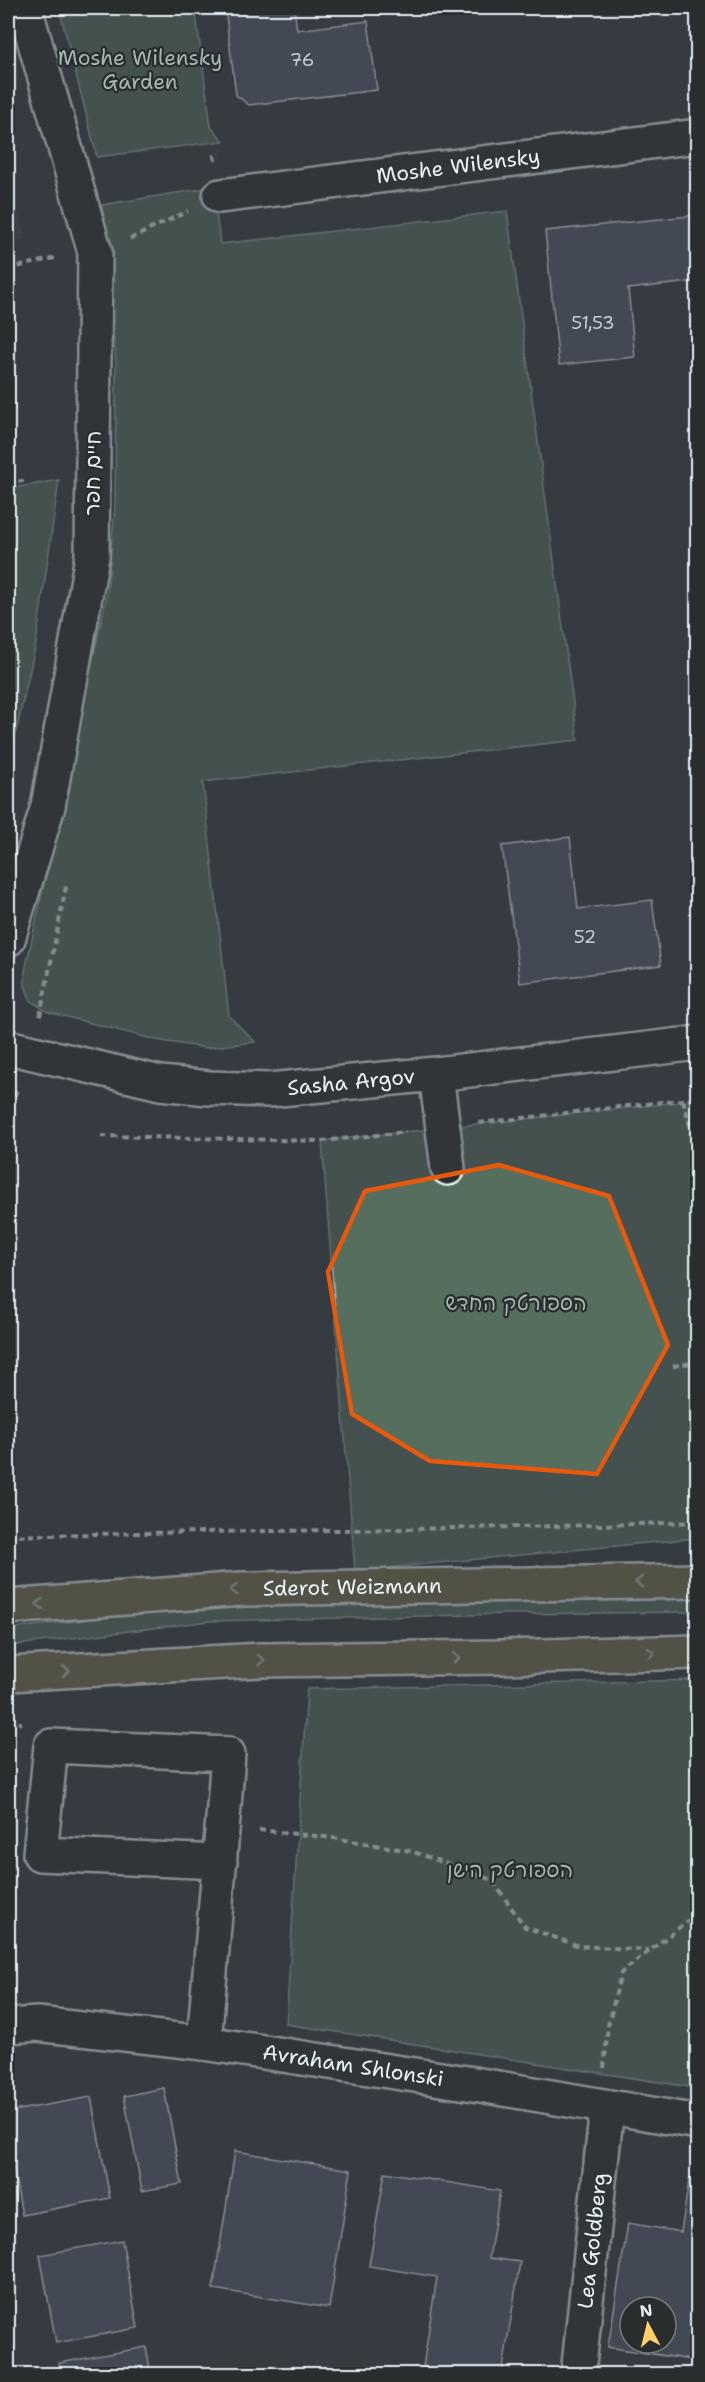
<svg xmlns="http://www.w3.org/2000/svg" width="705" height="2382" font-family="'Shantell Sans','Playpen Sans Hebrew',sans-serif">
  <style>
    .built { fill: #414851 }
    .green { fill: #546e5d; stroke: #9eb0aa; stroke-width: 1.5 }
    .building { fill: #525c6c; stroke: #e8f1f8; stroke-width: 1.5; fill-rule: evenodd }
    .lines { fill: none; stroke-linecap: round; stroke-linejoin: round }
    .minor-casing { stroke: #e8f1f8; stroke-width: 38 }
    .major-casing { stroke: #e8f1f8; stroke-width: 38 }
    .path { stroke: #e8f1f8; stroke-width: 4; stroke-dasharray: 6 4.5; stroke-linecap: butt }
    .minor { stroke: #2a2d2e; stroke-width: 33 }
    .major { stroke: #716d4b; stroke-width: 33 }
    .oneway { stroke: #b8bcb3 }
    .marked { fill: none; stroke: #e8590c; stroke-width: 4.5; stroke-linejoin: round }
    .labels { text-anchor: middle; stroke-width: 4.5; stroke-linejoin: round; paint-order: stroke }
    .number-label { font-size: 18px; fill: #c2ccd5 }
    .park-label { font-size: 21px; fill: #a5b6b2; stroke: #2a2d2e }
    .street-label { font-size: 21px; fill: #e8f1f8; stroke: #2a2d2e }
  </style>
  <rect width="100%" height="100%" fill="#363b41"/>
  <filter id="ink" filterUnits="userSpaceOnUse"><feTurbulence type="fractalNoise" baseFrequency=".0167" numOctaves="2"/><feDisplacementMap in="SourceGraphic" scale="12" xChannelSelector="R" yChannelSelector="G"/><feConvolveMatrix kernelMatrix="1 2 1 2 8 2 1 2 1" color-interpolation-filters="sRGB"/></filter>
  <g filter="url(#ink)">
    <path class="built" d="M8 175 26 239 8 243Z"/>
    <path class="green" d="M59 8H195L211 127 224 141 97 157Z
      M213 187 220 244 507 211 578 740 203 782 229 1016 255 1042 205 1048 156 1040 48 1012 31 1001 25 986V971L107 594 115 507 116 364 102 205Z
      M59 480 36 643 8 768V489Z
      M697 1100V1538L355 1571 322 1141Z
      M697 1592V1612L510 1614 210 1621 8 1646V1629L190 1607 583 1593Z
      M697 1680V2088L286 2024 307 1689Z"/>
    <path class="building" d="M225 8H294L297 30 368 21 377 90 249 105 236 95Z
      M698 215V281L628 289 635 357 559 365 545 231Z
      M570 837 578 909 652 900 661 965 520 983 502 846Z
      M164 2088 182 2184 142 2191 124 2096Z
      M91 2097 110 2198 22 2215 8 2139V2112Z
      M235 2151 351 2170 329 2308 213 2289Z
      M385 2172 500 2191 489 2258 520 2262 502 2374H471L423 2367 437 2277 369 2266Z
      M689 2180 698 2181V2361L608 2347 628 2223 681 2232ZM630 2307H666V2343H630Z
      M122 2240 138 2328 56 2343 40 2255Z
      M146 2347 151 2374H61L59 2363Z"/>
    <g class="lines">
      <g class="minor-casing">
        <g id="minor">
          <path id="s1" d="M220 196 698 136"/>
          <path d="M8 939 48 806 92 556 95 252 25 8"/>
          <path id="s2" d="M8 1047 160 1083 209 1088 269 1090 436 1074 698 1043"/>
          <path d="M436 1074 448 1168"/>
          <path id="s3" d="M8 2026 37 2024 204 2043 474 2084 698 2122"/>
          <path d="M204 2043C212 1947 221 1850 228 1754L51 1746 40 1854 220 1862"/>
          <path id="s4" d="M578 2374 607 2108"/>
        </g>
      </g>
      <g class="major-casing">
        <g id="major">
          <path id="s5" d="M8 1607 242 1589 698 1581"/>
          <path d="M8 1674 261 1660 502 1657 698 1652"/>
        </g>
      </g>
      <path class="path" d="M215 161 214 156 220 155
        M130 239 188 211
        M8 269 59 257
        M8 482 24 481
        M40 1016 67 882
        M683 1100 698 1155
        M8 1116 18 1086
        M479 1123 698 1098
        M101 1136 322 1141 406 1132
        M673 1366 698 1362
        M8 1536C238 1530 468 1530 698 1522
        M8 1725 22 1723
        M259 1830 334 1838 411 1851 492 1880 525 1927 579 1946 649 1950
        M604 2068 608 2026 621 1973 698 1913"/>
      <use href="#minor" class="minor"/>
      <use href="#major" class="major"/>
    </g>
    <defs><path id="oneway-chevron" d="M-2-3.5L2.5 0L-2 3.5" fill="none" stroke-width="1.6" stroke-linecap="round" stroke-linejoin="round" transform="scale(1.5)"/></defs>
    <g class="oneway">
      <use href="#oneway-chevron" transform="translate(639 1582) rotate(179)"/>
      <use href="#oneway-chevron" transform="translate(234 1590) rotate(176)"/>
      <use href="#oneway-chevron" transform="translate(40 1604) rotate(176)"/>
      <use href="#oneway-chevron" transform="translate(651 1653) rotate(-2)"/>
      <use href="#oneway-chevron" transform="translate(456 1658) rotate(-1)"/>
      <use href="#oneway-chevron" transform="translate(261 1660) rotate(-2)"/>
      <use href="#oneway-chevron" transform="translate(66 1671) rotate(-3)"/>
    </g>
  </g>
  <path d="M0 0H705V2382H0ZM499 1165 609 1196 668 1345 597 1474 430 1461 352 1414 328 1272 365 1191Z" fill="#363b41" fill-opacity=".55" fill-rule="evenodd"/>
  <path class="marked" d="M499 1165 609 1196 668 1345 597 1474 430 1461 352 1414 328 1272 365 1191Z"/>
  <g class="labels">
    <g class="number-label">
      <text x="302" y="66">76</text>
      <text x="593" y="329">51,53</text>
      <text x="585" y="943">52</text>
    </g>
    <g class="park-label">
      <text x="140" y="65">Moshe Wilensky<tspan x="140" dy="24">Garden</tspan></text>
      <text x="516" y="1310">הספורטק החדש</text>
      <text x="510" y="1877">הספורטק הישן</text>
    </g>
    <g class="street-label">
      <text dy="7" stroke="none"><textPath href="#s1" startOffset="240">Moshe Wilensky</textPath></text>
      <text transform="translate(93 473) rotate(-89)" y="7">חיים חפר</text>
      <text dy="7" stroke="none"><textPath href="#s2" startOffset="348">Sasha Argov</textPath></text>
      <text dy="7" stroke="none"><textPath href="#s5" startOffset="345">Sderot Weizmann</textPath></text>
      <text dy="7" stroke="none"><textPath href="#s3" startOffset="348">Avraham Shlonski</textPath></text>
      <text dy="7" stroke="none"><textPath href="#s4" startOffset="134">Lea Goldberg</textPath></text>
    </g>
  </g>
  <rect width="705" height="2382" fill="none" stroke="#2a2d2e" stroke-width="30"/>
  <rect x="15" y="15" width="675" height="2352" fill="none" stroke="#e8f1f8" stroke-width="2" filter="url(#ink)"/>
  <g transform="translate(648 2325) rotate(353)"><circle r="28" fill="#2a2d2e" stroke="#767b7f" stroke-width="1.5"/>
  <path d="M0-4.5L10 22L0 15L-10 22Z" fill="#ffd166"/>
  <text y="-9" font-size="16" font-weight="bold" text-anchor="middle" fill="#e8f1f8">N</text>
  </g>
</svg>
